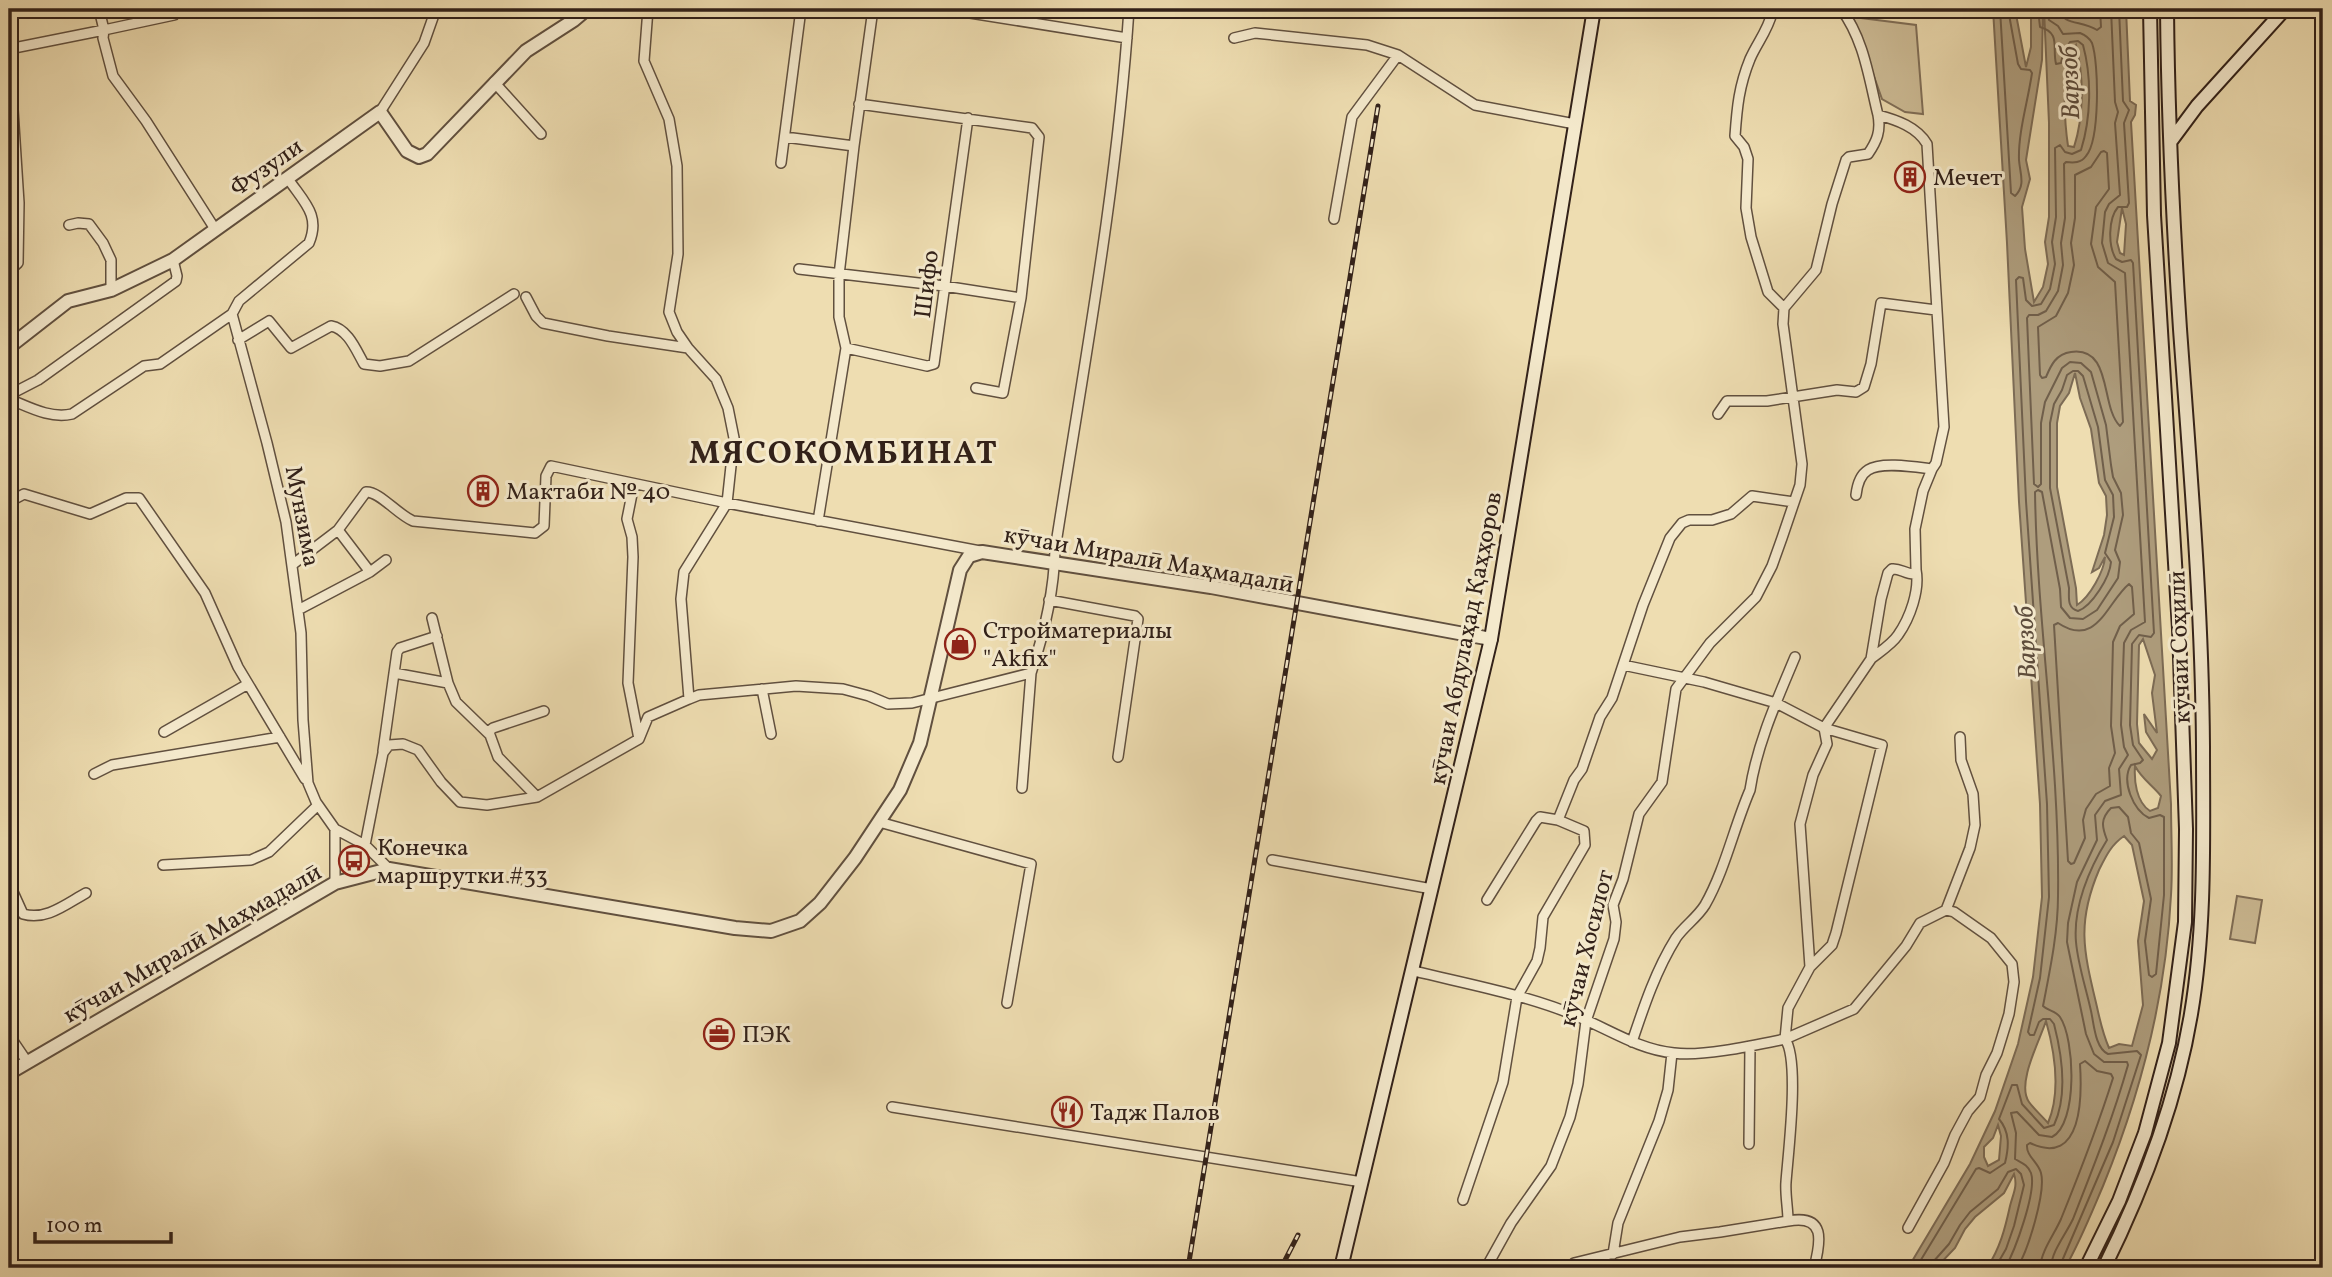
<svg xmlns="http://www.w3.org/2000/svg" width="2332" height="1277" font-family="Vollkorn,serif">
  <style>
    .green { fill: #cebd97; stroke: #806f58; stroke-width: 2 }
    .water { fill: #ae9d7d; stroke: #7c6b55; stroke-width: 2; fill-rule: evenodd }
    .lines { fill: none; stroke-linecap: round; stroke-linejoin: round }
    .shore { stroke: #705f4b; stroke-width: 2 }
    .minor-casing { stroke: #61503f; stroke-width: 12 }
    .tertiary-casing { stroke: #61503f; stroke-width: 16 }
    .secondary-casing { stroke: #322119; stroke-width: 16 }
    .minor { stroke: #f4e9cc; stroke-width: 9 }
    .tertiary { stroke: #f4e9cc; stroke-width: 12 }
    .secondary { stroke: #f4e9cc; stroke-width: 12 }
    .rail-casing { stroke: #322119; stroke-width: 5 }
    .rail { stroke: #f4e9cc; stroke-width: 2.5; stroke-dasharray: 8; stroke-linecap: butt }
    .labels { text-anchor: middle; stroke-width: 6; stroke-linejoin: round; paint-order: stroke }
    .street-label { font-size: 24px; fill: #322119; stroke: #f4e9cc }
    .poi-label { font-size: 24px; fill: #322119; stroke: #f4e9cc; text-anchor: start }
    .water-label { font-size: 26px; font-style: italic; fill: #5d4c3c; stroke: #f4e9cc }
    .district-label { font-size: 32px; font-weight: bold; letter-spacing: 2px; fill: #322119; stroke: #f4e9cc }
  </style>
  <rect width="100%" height="100%" fill="#eeddb1"/>
  <filter id="stains"><feTurbulence type="fractalNoise" baseFrequency=".00286" numOctaves="4"/><feColorMatrix values="0 0 0 0 .2 0 0 0 0 .09 0 0 0 0 .02 0 0 0 .5 -.17"/></filter>
  <radialGradient id="worn" r=".72"><stop offset=".6" stop-color="#630" stop-opacity="0"/><stop offset="1" stop-color="#630" stop-opacity=".3"/></radialGradient>
  <path class="green" d="M1853 17 1916 25 1923 114 1905 112 1882 99Z
    M2237 896 2262 900 2255 943 2230 939Z"/>
  <path class="water" d="M1993 9H2015L2026 67 2031 47V9H2043L2042 60 2026 160 2030 179 2022 207 2025 249 2034 302 2043 287 2048 264 2045 242 2049 217V123L2044 9H2126L2130 101 2136 105 2135 115 2131 122 2171 804C2171 835 2173 865 2171 895 2166 996 2141 1093 2103 1186 2091 1214 2080 1242 2065 1268H1987C2000 1248 2005 1229 2010 1206 2013 1194 2018 1186 2014 1174L2004 1193 1975 1217 1965 1229 1955 1248 1936 1268H1908L1970 1164 1995 1111 2018 1044 2033 977 2042 897 2040 804 2019 502 2007 243ZM2076 45C2084 77 2084 116 2074 147L2068 146C2064 118 2061 70 2076 45ZM2122 208 2126 224 2124 255 2120 253 2117 242ZM2075 373 2080 398 2091 429 2099 483 2106 496 2107 515 2104 535 2092 572 2099 568 2105 557C2104 571 2090 597 2077 605L2076 588 2057 487V423L2060 406 2069 393ZM2143 639 2155 675 2152 693 2157 733 2144 714 2146 732 2157 750 2152 759 2139 743 2137 724 2139 645ZM2135 766C2142 779 2152 785 2161 796L2158 808 2150 811C2136 802 2134 780 2135 766ZM2124 836 2132 845 2144 901 2138 941 2143 1005 2132 1046 2119 1044 2109 1048C2103 1034 2100 1021 2097 1007 2084 952 2076 924 2099 870 2106 856 2111 845 2124 836ZM2046 1021C2055 1053 2061 1092 2048 1123 2042 1116 2034 1109 2029 1102 2016 1084 2040 1040 2046 1021ZM1998 1125 2001 1136 1999 1160 1988 1166 1984 1157V1147L1993 1138Z"/>
  <g class="lines">
    <path class="shore" d="M2000 9 2011 193 2015 196C2026 185 2020 174 2019 160 2018 132 2028 101 2032 73L2030 70 2021 69 2018 64 2008 9
      M2058 9C2064 26 2081 20 2097 30L2101 27 2100 9
      M2104 151 2107 153 2109 189 2096 207 2091 244 2098 267 2115 282 2123 422 2120 426C2100 407 2113 346 2071 352 2056 354 2051 365 2046 377L2042 378 2040 375 2038 327 2056 316 2068 293 2074 265 2071 243 2075 218V175L2091 167 2101 152Z
      M2073 371H2078L2083 376 2098 427 2105 480 2113 495 2114 517 2105 553 2111 562C2110 577 2092 606 2078 611 2067 608 2069 598 2069 588L2050 488V423L2054 404 2062 390 2067 375Z
      M2129 584 2132 587 2134 614 2120 626 2113 642 2111 726 2115 753 2109 768 2110 786 2096 794 2086 809 2083 820 2085 838 2074 863 2071 864 2068 861 2054 625 2058 623C2097 649 2107 602 2129 584Z
      M1916 1268 1976 1169 1979 1168 1990 1173 2005 1163C2009 1147 2010 1132 1999 1119L2012 1085H2017L2022 1104 2044 1128 2054 1125C2068 1095 2062 1055 2054 1024L2050 1019H2043L2039 1022 2034 1035H2030L2028 1032 2040 978 2049 897 2047 804 2026 501 2016 280 2019 277 2023 278 2026 300 2032 306 2041 304 2050 289 2055 264 2052 242 2056 217 2055 148 2060 145 2065 152 2072 154 2081 150C2091 118 2092 78 2083 45L2078 41 2070 42 2063 54 2061 63 2056 64C2052 47 2061 33 2040 27L2038 9
      M1932 1268 1933 1262 1949 1244 1960 1225 1970 1212 1998 1189 2008 1172 2016 1169 2021 1174 2024 1185 2014 1226 2006 1249 1995 1268
      M2005 1268C2015 1251 2037 1191 2031 1173 2028 1165 2022 1163 2015 1159L2016 1133 2011 1113 2017 1112 2039 1135 2052 1137C2078 1124 2075 1039 2060 1017 2056 1011 2048 1011 2043 1006 2050 970 2058 932 2058 896 2060 761 2037 627 2035 492L2038 490 2042 492 2060 589 2061 607 2070 618 2083 619 2097 610 2118 578 2120 562 2115 550 2123 515 2121 493 2113 477 2111 465 2106 425 2091 372 2081 363 2070 362 2062 368 2045 402 2041 423V484L2038 487 2034 484 2027 318 2029 315H2038L2046 311 2058 291 2063 265 2061 243 2065 218 2064 164 2066 162C2074 163 2081 163 2086 156 2100 140 2099 63 2092 43 2089 37 2085 35 2080 33L2063 34 2058 26 2049 20 2047 9
      M2017 1268C2028 1251 2046 1192 2041 1173 2038 1162 2026 1156 2027 1145L2030 1143C2083 1168 2082 1095 2080 1064L2085 1061 2097 1071 2111 1074 2113 1078C2098 1126 2080 1172 2061 1219 2054 1235 2041 1251 2040 1268
      M2051 1268C2051 1252 2066 1234 2073 1219 2093 1168 2113 1118 2128 1065L2127 1062H2104L2094 1054 2086 1034 2067 942 2068 923 2077 882 2097 840 2095 815 2105 801 2121 795 2119 769 2128 755 2124 747 2121 725 2124 643 2131 630 2145 622 2125 273 2108 263 2102 243 2105 212 2109 204 2120 195 2115 123 2118 112 2115 102 2111 9
      M2059 1268 2113 1142 2141 1055 2137 1051 2108 1054C2095 1048 2094 1024 2091 1011 2086 988 2078 965 2076 942 2073 907 2089 869 2107 840 2102 827 2100 819 2111 808L2119 807 2128 817 2131 833 2139 843 2151 899 2145 941 2149 975 2152 977 2156 974 2164 895V817L2160 815 2149 818C2133 810 2121 781 2131 765L2140 763 2143 760 2133 745 2130 725 2132 644 2139 635 2151 637 2154 633 2133 263 2131 260 2122 262 2116 259C2108 246 2108 219 2118 207H2127L2129 203 2124 123 2129 110 2123 101 2119 9"/>
    <g class="minor-casing">
      <path id="minor" d="M99 9 104 30 174 15 176 9
        M945 9 1127 38
        M1758 9C1772 13 1785 14 1800 9
        M1234 38 1255 33 1367 45 1398 55 1475 105 1575 124
        M9 48 19 203 18 263 9 271
        M9 49 104 30 103 38 113 76 146 121 215 229
        M494 82 541 134
        M859 104 1032 128 1039 137 1021 298 1003 393 976 388
        M380 112 424 43 436 9
        M785 137 854 146
        M781 163 801 9
        M291 183C306 204 320 217 309 243L239 301 232 314 267 443 286 522 301 633 303 720 308 783 316 802 335 829 365 845 389 869
        M1334 219 1352 117 1398 55
        M69 225 78 223 89 224 103 243 111 260V290
        M799 269 944 286 1021 298
        M526 297 536 316 543 323 608 336 688 348
        M1784 308 1816 270 1832 204 1846 160 1849 157 1868 154C1877 141 1881 131 1878 115
        M238 340 269 321 291 348 331 326C348 329 356 350 364 364L380 366 409 361 514 294
        M846 348 927 366 934 364 968 118
        M9 395 38 380 176 281 177 276 173 260
        M9 399C29 407 50 419 72 414L144 366 160 364 232 314
        M1718 414 1727 401H1767L1837 390 1856 392 1864 387 1871 364 1881 303 1936 310
        M634 484 627 519 632 537 633 557 628 683 639 739
        M1856 495C1857 486 1860 475 1868 470 1881 461 1916 467 1932 469
        M9 502 24 494 90 514 126 498H139L205 593 238 667 305 779
        M818 521 846 348 839 317V275L854 146 873 9
        M338 530 370 572
        M292 565 338 530 366 492C379 491 397 514 413 521L535 533 544 526 546 476 551 466 727 503 734 438 728 408 716 379 688 348 677 332 669 312 678 254 677 166 669 119 644 61 648 9
        M1049 600 1135 616 1138 619 1118 757
        M298 610 370 572 386 560
        M432 618 448 683 456 702 490 735 498 757 537 797
        M1872 658C1881 651 1892 644 1898 635 1910 618 1920 590 1916 570
        M394 673 448 683
        M762 689 771 734
        M689 699 699 695 796 686 843 689 869 696 888 704 912 703 1031 673C1044 634 1054 591 1055 550 1083 370 1117 190 1129 9
        M164 732 248 684
        M488 732 493 728 544 711
        M383 751 397 652 400 648 437 636
        M94 774 112 765 280 737
        M1022 788 1031 673
        M879 822 1031 864 1007 1003
        M365 845 383 753 389 745 403 744 418 750 441 782 460 802 487 805 537 797 639 739 648 717 689 699 681 599 684 572 727 503 980 551
        M1272 860 1432 889
        M163 865 251 860 269 852 318 805
        M9 883 23 914C46 921 66 904 86 893
        M335 883V829
        M1487 900 1536 821 1540 817 1558 820 1574 780 1582 769 1600 717 1612 698 1643 605 1670 538 1682 523 1689 520H1712L1731 514 1752 496 1794 502
        M1810 967 1800 824 1813 775 1827 744 1824 728 1871 659 1881 599 1888 573 1892 569C1900 568 1905 574 1914 574L1916 570 1915 529 1923 491 1932 469 1936 463 1944 427 1927 144C1917 127 1897 120 1878 115 1869 79 1864 39 1841 9
        M1414 971C1467 984 1528 995 1579 1017 1610 1030 1640 1050 1674 1053 1702 1057 1756 1045 1785 1039L1788 1008 1810 967 1832 945 1836 933 1882 745 1824 728 1776 703 1704 682 1623 665
        M9 1035 28 1063
        M1632 1042C1644 1006 1656 970 1676 938 1684 926 1697 918 1705 905 1725 870 1734 827 1750 790 1757 744 1777 700 1795 657
        M892 1107 1362 1182
        M1749 1144 1750 1046
        M1463 1200 1503 1082 1517 997 1537 961 1540 948 1543 917 1585 845 1584 831 1558 820
        M1908 1228 1944 1163 1955 1135 1968 1111 1980 1097 1986 1075 1997 1053 2009 1014 2014 982 2012 964 1991 938 1954 912 1946 910
        M1613 1254 1618 1223 1659 1121 1668 1090 1672 1053
        M1486 1268 1511 1223 1551 1166 1570 1117 1578 1084 1586 1021 1614 939 1616 922 1613 905 1623 879 1639 814 1662 782 1676 689 1710 643 1756 597 1772 566 1782 538 1800 485 1802 464 1783 324 1784 308 1768 292 1751 237 1746 208 1748 159 1744 147 1735 136C1737 107 1739 86 1750 59 1757 43 1768 30 1772 13
        M1570 1268 1574 1263 1680 1237 1720 1232 1788 1221
        M1814 1268C1821 1241 1826 1214 1788 1221 1788 1208 1785 1194 1786 1182 1788 1154 1800 1060 1785 1039L1854 1009 1906 946 1920 923 1946 910 1970 848 1975 825 1973 794 1961 760 1960 737"/>
    </g>
    <g class="tertiary-casing">
      <path id="tertiary" d="M9 347 68 301 111 290 173 260 380 112 407 151 419 157 427 154 526 51 574 20 587 9
        M9 1073 335 883 389 869 735 928 771 931 800 921 820 903 855 858 900 790 920 743 960 570 969 556 982 552 1211 587 1491 639"/>
    </g>
    <g class="secondary-casing">
      <path id="secondary" d="M2225 9H2250
        M2171 141 2197 106 2285 9
        M1341 1268 1491 639 1594 9
        M2086 1268 2119 1201 2145 1133 2169 1043 2185 922 2186 829 2179 629 2154 215 2150 9
        M2104 1268C2144 1187 2176 1104 2191 1014 2206 925 2203 835 2203 746 2202 606 2190 468 2180 329 2173 223 2168 115 2167 9"/>
    </g>
    <use href="#minor" class="minor"/>
    <use href="#tertiary" class="tertiary"/>
    <use href="#secondary" class="secondary"/>
    <g class="rail-casing">
      <path id="rail" d="M1188 1268 1378 106
        M1281 1268 1298 1235"/>
    </g>
    <use href="#rail" class="rail"/>
  </g>
  <defs>
    <g id="building-ring" transform="scale(1.575)"><circle r="9.5" fill="#f4e9cc" stroke="#8f2418" stroke-width="1.5"/><path d="M-4-6H4V6H1V3H-1V6H-4ZM-2.5-4.3h1.7v1.8h-1.7ZM.8-4.3h1.7v1.8H.8ZM-2.5-1h1.7V.8h-1.7ZM.8-1h1.7V.8H.8Z" fill="#8f2418"/></g>
    <g id="shop-ring" transform="scale(1.575)"><circle r="9.5" fill="#f4e9cc" stroke="#8f2418" stroke-width="1.5"/><path d="M-5-2.5h2.3a2.7 3.5 0 0 1 5.4 0H5L5.5 6h-11ZM-1.5-2.5h3a1.5 2.3 0 0 0-3 0Z" fill="#8f2418"/></g>
    <g id="bus-ring" transform="scale(1.575)"><circle r="9.5" fill="#f4e9cc" stroke="#8f2418" stroke-width="1.5"/><path d="M-5-6H5V4H4V6H2V4H-2V6H-4V4H-5ZM-3.5-4V0h7V-4ZM-3.5 1.2v1.5H-2V1.2ZM2 1.2v1.5H3.5V1.2Z" fill="#8f2418"/></g>
    <g id="office-ring" transform="scale(1.575)"><circle r="9.5" fill="#f4e9cc" stroke="#8f2418" stroke-width="1.5"/><path d="M-6-3h4V-5.5h4V-3h4V5H-6ZM-1-4.5V-3h2v-1.5ZM-6 0V1H6V0Z" fill="#8f2418"/></g>
    <g id="restaurant-ring" transform="scale(1.575)"><circle r="9.5" fill="#f4e9cc" stroke="#8f2418" stroke-width="1.5"/><path d="M-5-6h1v4h1v-4h1v4h1v-4h1v5L-1.5 .5V6h-2V.5L-5-1ZM5-6V6H3V1.5H1.5Q1.5-4 5-6Z" fill="#8f2418"/></g>
  </defs>
  <g fill-rule="evenodd">
    <use href="#building-ring" x="1910" y="177"/>
    <use href="#building-ring" x="483" y="491"/>
    <use href="#shop-ring" x="960" y="644"/>
    <use href="#bus-ring" x="354" y="861"/>
    <use href="#office-ring" x="719" y="1034"/>
    <use href="#restaurant-ring" x="1067" y="1112"/>
  </g>
  <g class="labels">
    <g class="street-label">
      <text transform="translate(266 167) rotate(-35)" y="8">Фузули</text>
      <text transform="translate(926 284) rotate(-83)" y="8">Шифо</text>
      <text transform="translate(303 516) rotate(79)" y="8">Мунзима</text>
      <text transform="translate(1149 559) rotate(10)" y="8">кӯчаи Миралӣ Маҳмадалӣ</text>
      <text transform="translate(1465 638) rotate(-79)" y="8">кӯчаи Абдулаҳад Қаҳҳоров</text>
      <text transform="translate(2179 647) rotate(-92)" y="8">кӯчаи Соҳилӣ</text>
      <text transform="translate(192 943) rotate(-30)" y="8">кӯчаи Миралӣ Маҳмадалӣ</text>
      <text transform="translate(1586 948) rotate(-76)" y="8">кӯчаи Хосилот</text>
    </g>
    <g class="poi-label">
      <text x="1933" y="185">Мечет</text>
      <text x="506" y="499">Мактаби № 40</text>
      <text x="983" y="638">Стройматериалы<tspan x="983" dy="28">"Akfix"</tspan></text>
      <text x="377" y="855">Конечка<tspan x="377" dy="28">маршрутки #33</tspan></text>
      <text x="742" y="1042">ПЭК</text>
      <text x="1090" y="1120">Тадж Палов</text>
    </g>
    <g class="water-label">
      <text transform="translate(2069 83) rotate(-92)" y="9">Варзоб</text>
      <text transform="translate(2025 643) rotate(-93)" y="9">Варзоб</text>
    </g>
    <g class="district-label">
      <text x="844" y="463">МЯСОКОМБИНАТ</text>
    </g>
  </g>
  <rect width="2332" height="1277" fill="none" stroke="#eeddb1" stroke-width="35"/>
  <rect x="10" y="10" width="2311" height="1256" fill="none" stroke="#322119" stroke-width="3.5"/>
  <rect x="18" y="18" width="2297" height="1242" fill="none" stroke="#322119" stroke-width="2"/>
  <path d="M35 1232v10h136v-10" fill="none" stroke="#322119" stroke-width="3.5"/>
  <text x="46" y="1232" font-size="21" fill="#322119" stroke="#f4e9cc" stroke-width="5" paint-order="stroke">100 m</text>
  <rect width="100%" height="100%" filter="url(#stains)"/>
  <rect width="100%" height="100%" fill="url(#worn)"/>
</svg>
